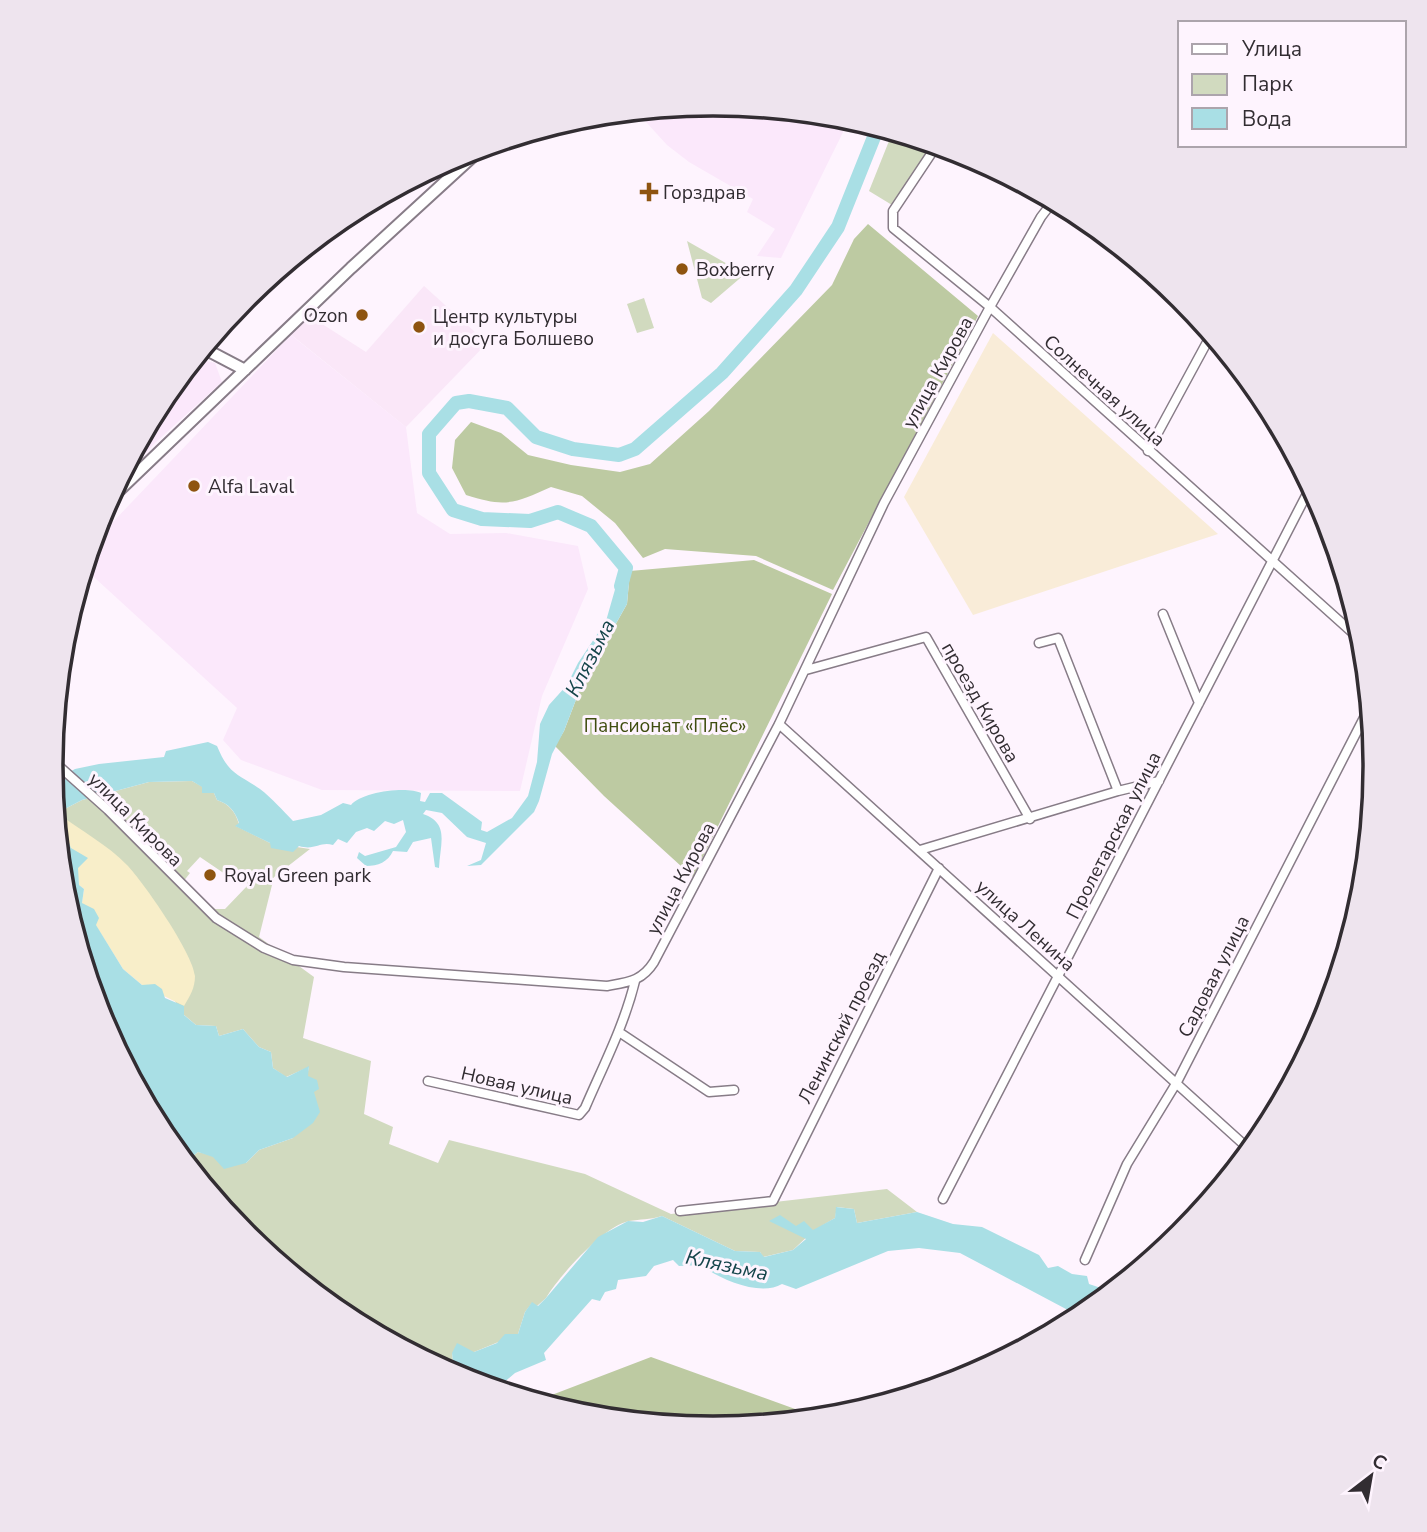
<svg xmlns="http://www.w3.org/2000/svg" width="1427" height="1532" font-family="'Nunito Sans',sans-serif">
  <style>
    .commercial { fill: #fae7f8 }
    .built { fill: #fbe8fb }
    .education { fill: #f9ecd8 }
    .green { fill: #d1dabf; fill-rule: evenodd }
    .forest { fill: #bdcaa2 }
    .sand { fill: #f8eec9 }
    .water { fill: #a9dfe5 }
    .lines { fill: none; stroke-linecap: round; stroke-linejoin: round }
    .river { stroke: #a9dfe5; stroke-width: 14 }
    .minor-casing { stroke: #877c87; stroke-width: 11 }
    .major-casing { stroke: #877c87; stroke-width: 14 }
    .minor { stroke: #fff; stroke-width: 8 }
    .major { stroke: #fff; stroke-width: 10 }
    .poi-dot { fill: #8e5410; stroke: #fef4fe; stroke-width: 2.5 }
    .labels { text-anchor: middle; stroke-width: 6; stroke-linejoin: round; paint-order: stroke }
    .poi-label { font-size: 19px; fill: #322d32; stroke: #fef4fe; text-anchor: start }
    .street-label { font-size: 19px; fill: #322d32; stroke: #fef4fe }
    .park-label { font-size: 19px; fill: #3f4d0f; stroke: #fef4fe }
    .water-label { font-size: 21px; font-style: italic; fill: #15454b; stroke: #fef4fe }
    .rim { fill: none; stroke: #322d32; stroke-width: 3.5 }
  </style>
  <rect width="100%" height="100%" fill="#fef4fe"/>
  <path class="commercial" d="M424 286 487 343 406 427 289 333 308 315 366 352Z"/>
  <path class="built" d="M714 103 850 118 781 258 757 256 775 229 747 212 753 199 689 162 667 145 636 111Z
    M291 335 406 427 417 513 450 534 506 533 578 546 588 589 542 696 520 791 322 790 241 760 223 740 237 708 84 568 91 545Z
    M195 358 215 363 222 382 156 442 116 485 163 397Z"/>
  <path class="education" d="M993 333 1218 534 973 615 904 497Z"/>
  <path class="green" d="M893 131 933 143 892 205 869 191Z
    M687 241 745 274 711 303 702 298Z
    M644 298 654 328 637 333 627 304Z
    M192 781 214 793 217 800C229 804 235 811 239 824L236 826 270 843 310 849 274 877 259 937 314 977 303 1038 371 1061 364 1114 393 1127 389 1144 438 1163 449 1140 585 1174 671 1214 887 1189 917 1212 857 1223 854 1209 837 1207 835 1218 813 1231 793 1250 763 1257 760 1252 735 1251 662 1216C649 1220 641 1219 629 1221 604 1226 559 1276 546 1298L537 1306 532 1303 525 1312 518 1334 474 1352 452 1353 454 1371 449 1373 345 1317 245 1234 185 1162 198 1152 246 1163 259 1150 293 1138 309 1067 286 1077 273 1068 271 1052 259 1047 243 1029 219 1036 216 1026 196 1025 183 1014 57 813 82 800 149 782ZM200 857 225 874 236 867 248 885 225 909H215L183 882 190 873 187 871Z"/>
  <path class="forest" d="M868 224 978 316 833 590 756 556 665 549 643 558 615 523 582 496 551 487C515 503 506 508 466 495L452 468 455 440 471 422 501 433 528 455 571 465 620 472 650 464 709 411 832 285 854 239Z
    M754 560 832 594 693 877 604 796 555 746 564 731 582 684 627 604 630 571Z
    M651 1357 820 1418 713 1429 584 1416 536 1401Z"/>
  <path class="sand" d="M57 813C79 829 109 846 127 865 144 883 193 953 195 976 195 988 190 996 184 1006L142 985 123 969 82 903 84 889 79 885 77 868Z"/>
  <path class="water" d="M622 565 630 571 627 604 582 684 564 731 552 754 539 801 534 812 481 865 467 866 481 860 486 843 467 837 442 813 426 810 423 814C450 823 440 844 439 868L435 867 431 838 413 842 407 852 393 851C388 862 378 866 366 866L357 858 359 852 365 856 396 847 406 832 403 820 394 824 385 821 374 831 367 828 356 832 347 843 338 839 333 845C320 841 315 851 299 846L293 852 271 848 270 843 235 826 239 823C235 811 229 804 217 800L214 793H202V787L192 781 149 782 82 800 57 813 71 848 88 858 78 868 79 885 84 889 82 903 94 909 99 918 96 925 123 969 142 985 155 984 162 989 165 998 184 1006V1015L196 1025 216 1026 219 1036 243 1029 259 1047 271 1052 273 1068 287 1077 309 1066 308 1076 317 1080 319 1089 314 1092 320 1112 313 1123 293 1138 259 1150 246 1163 224 1169 213 1157 198 1152 185 1162 162 1134 101 1019 63 895 52 782 75 769 99 764 164 757 166 751 208 742 217 746C229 775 237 773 260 789 272 798 283 811 293 821L321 815 343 803 351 805C361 792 407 786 421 793L420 801 425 802 430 793H442L482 822 481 830 487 832 512 818 528 796 537 762 540 724 549 705 567 685 578 663 606 621Z
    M836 1207 854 1209 857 1223 917 1212 953 1224 982 1227 1039 1255 1048 1268 1058 1266 1072 1274 1087 1276 1089 1284 1113 1292 1081 1317 960 1253 919 1248 888 1251 796 1289 782 1284C760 1297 719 1279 701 1265L679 1266 673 1260 654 1266 646 1276 618 1280 616 1289 605 1292 600 1301 592 1299 544 1353 546 1360 515 1373 496 1389 449 1373 454 1371 452 1353 457 1343 474 1352 497 1343 505 1334H518L525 1312 532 1302 538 1306 546 1298 598 1237 628 1221 643 1222 662 1216 735 1251 760 1252 764 1257 793 1250 806 1239 769 1221 780 1215 796 1226 804 1221 813 1230 835 1218Z"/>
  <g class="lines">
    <path class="river" d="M621 586 626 568 591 526 558 512 530 521 482 519 453 510 429 473V434L456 403 469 401 507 408 536 437 573 449 619 455 635 449 722 373 796 290 838 227 878 127"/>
    <g class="minor-casing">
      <path id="minor" d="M937 145 893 211V228L990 307 1364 643
        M1148 451 1212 333
        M1163 614 1199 703
        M1039 643 1058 638 1118 791
        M806 670 926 637 1030 819
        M779 724 1251 1151
        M51 759 108 810 216 918 264 948 293 960 344 967 607 986C629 982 642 981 654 962L779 724 884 503 990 307 1041 217 1054 200
        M920 850 1118 791 1159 781
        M619 1032 709 1092 734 1090
        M428 1081 579 1115 585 1108C603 1066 624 1026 635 981
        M943 1199 1311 486
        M680 1211 773 1201 939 868
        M1085 1260 1127 1164 1177 1082 1370 706"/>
    </g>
    <g class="major-casing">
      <path id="major" d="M203 348 245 370
        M105 504 351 268 483 147"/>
    </g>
    <use href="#minor" class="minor"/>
    <use href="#major" class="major"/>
  </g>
  <g class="poi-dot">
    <path d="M645.5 181.5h7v7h7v7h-7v7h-7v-7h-7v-7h7z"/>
    <circle cx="682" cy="269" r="7"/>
    <circle cx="362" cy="315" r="7"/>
    <circle cx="419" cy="327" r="7"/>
    <circle cx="194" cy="486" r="7"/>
    <circle cx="210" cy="875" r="7"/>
  </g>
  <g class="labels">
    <g class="poi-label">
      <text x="663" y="199">Горздрав</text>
      <text x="696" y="276">Boxberry</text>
      <text x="348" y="322" text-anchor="end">Ozon</text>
      <text x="433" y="323">Центр культуры<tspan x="433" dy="22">и досуга Болшево</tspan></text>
      <text x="208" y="493">Alfa Laval</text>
      <text x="224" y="882">Royal Green park</text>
    </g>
    <g class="street-label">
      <text transform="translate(937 372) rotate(-61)" y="7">улица Кирова</text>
      <text transform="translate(1105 390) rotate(42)" y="7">Солнечная улица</text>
      <text transform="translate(981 702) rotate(60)" y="7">проезд Кирова</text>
      <text transform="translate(136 819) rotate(45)" y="7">улица Кирова</text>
      <text transform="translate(1113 835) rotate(-63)" y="7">Пролетарская улица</text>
      <text transform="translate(680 878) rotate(-62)" y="7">улица Кирова</text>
      <text transform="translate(1026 925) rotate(42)" y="7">улица Ленина</text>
      <text transform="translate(1213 976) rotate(-63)" y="7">Садовая улица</text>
      <text transform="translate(841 1027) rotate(-63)" y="7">Ленинский проезд</text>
      <text transform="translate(517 1085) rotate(13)" y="7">Новая улица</text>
    </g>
    <g class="park-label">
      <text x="665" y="732">Пансионат «Плёс»</text>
    </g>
    <g class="water-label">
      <text transform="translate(590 658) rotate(-63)" y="7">Клязьма</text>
      <text transform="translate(727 1265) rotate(12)" y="7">Клязьма</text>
    </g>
  </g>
  <path d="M0 0H1427V1532H0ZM63 766a650 650 0 1 1 1300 0a650 650 0 1 1-1300 0Z" fill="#eee4ee" fill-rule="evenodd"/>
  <path class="rim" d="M63 766a650 650 0 1 1 1300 0a650 650 0 1 1-1300 0Z"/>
  <rect x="1178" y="21" width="228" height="126" fill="#fef4fe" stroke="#aca4ac" stroke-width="2"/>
  <rect x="1192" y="44" width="35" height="10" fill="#ffffff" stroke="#aca4ac" stroke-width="2"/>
  <text x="1242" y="56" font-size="21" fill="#322d32">Улица</text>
  <rect x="1192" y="74" width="35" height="21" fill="#d1dabf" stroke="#aca4ac" stroke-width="2"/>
  <text x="1242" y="91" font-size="21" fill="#322d32">Парк</text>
  <rect x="1192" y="108" width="35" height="21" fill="#a9dfe5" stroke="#aca4ac" stroke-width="2"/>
  <text x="1242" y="126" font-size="21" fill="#322d32">Вода</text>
  <g transform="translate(1371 1476) rotate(31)" stroke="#fef4fe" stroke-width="5" paint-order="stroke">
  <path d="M0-5L12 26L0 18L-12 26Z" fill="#322d32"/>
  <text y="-10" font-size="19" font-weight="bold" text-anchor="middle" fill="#322d32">С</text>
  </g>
</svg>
